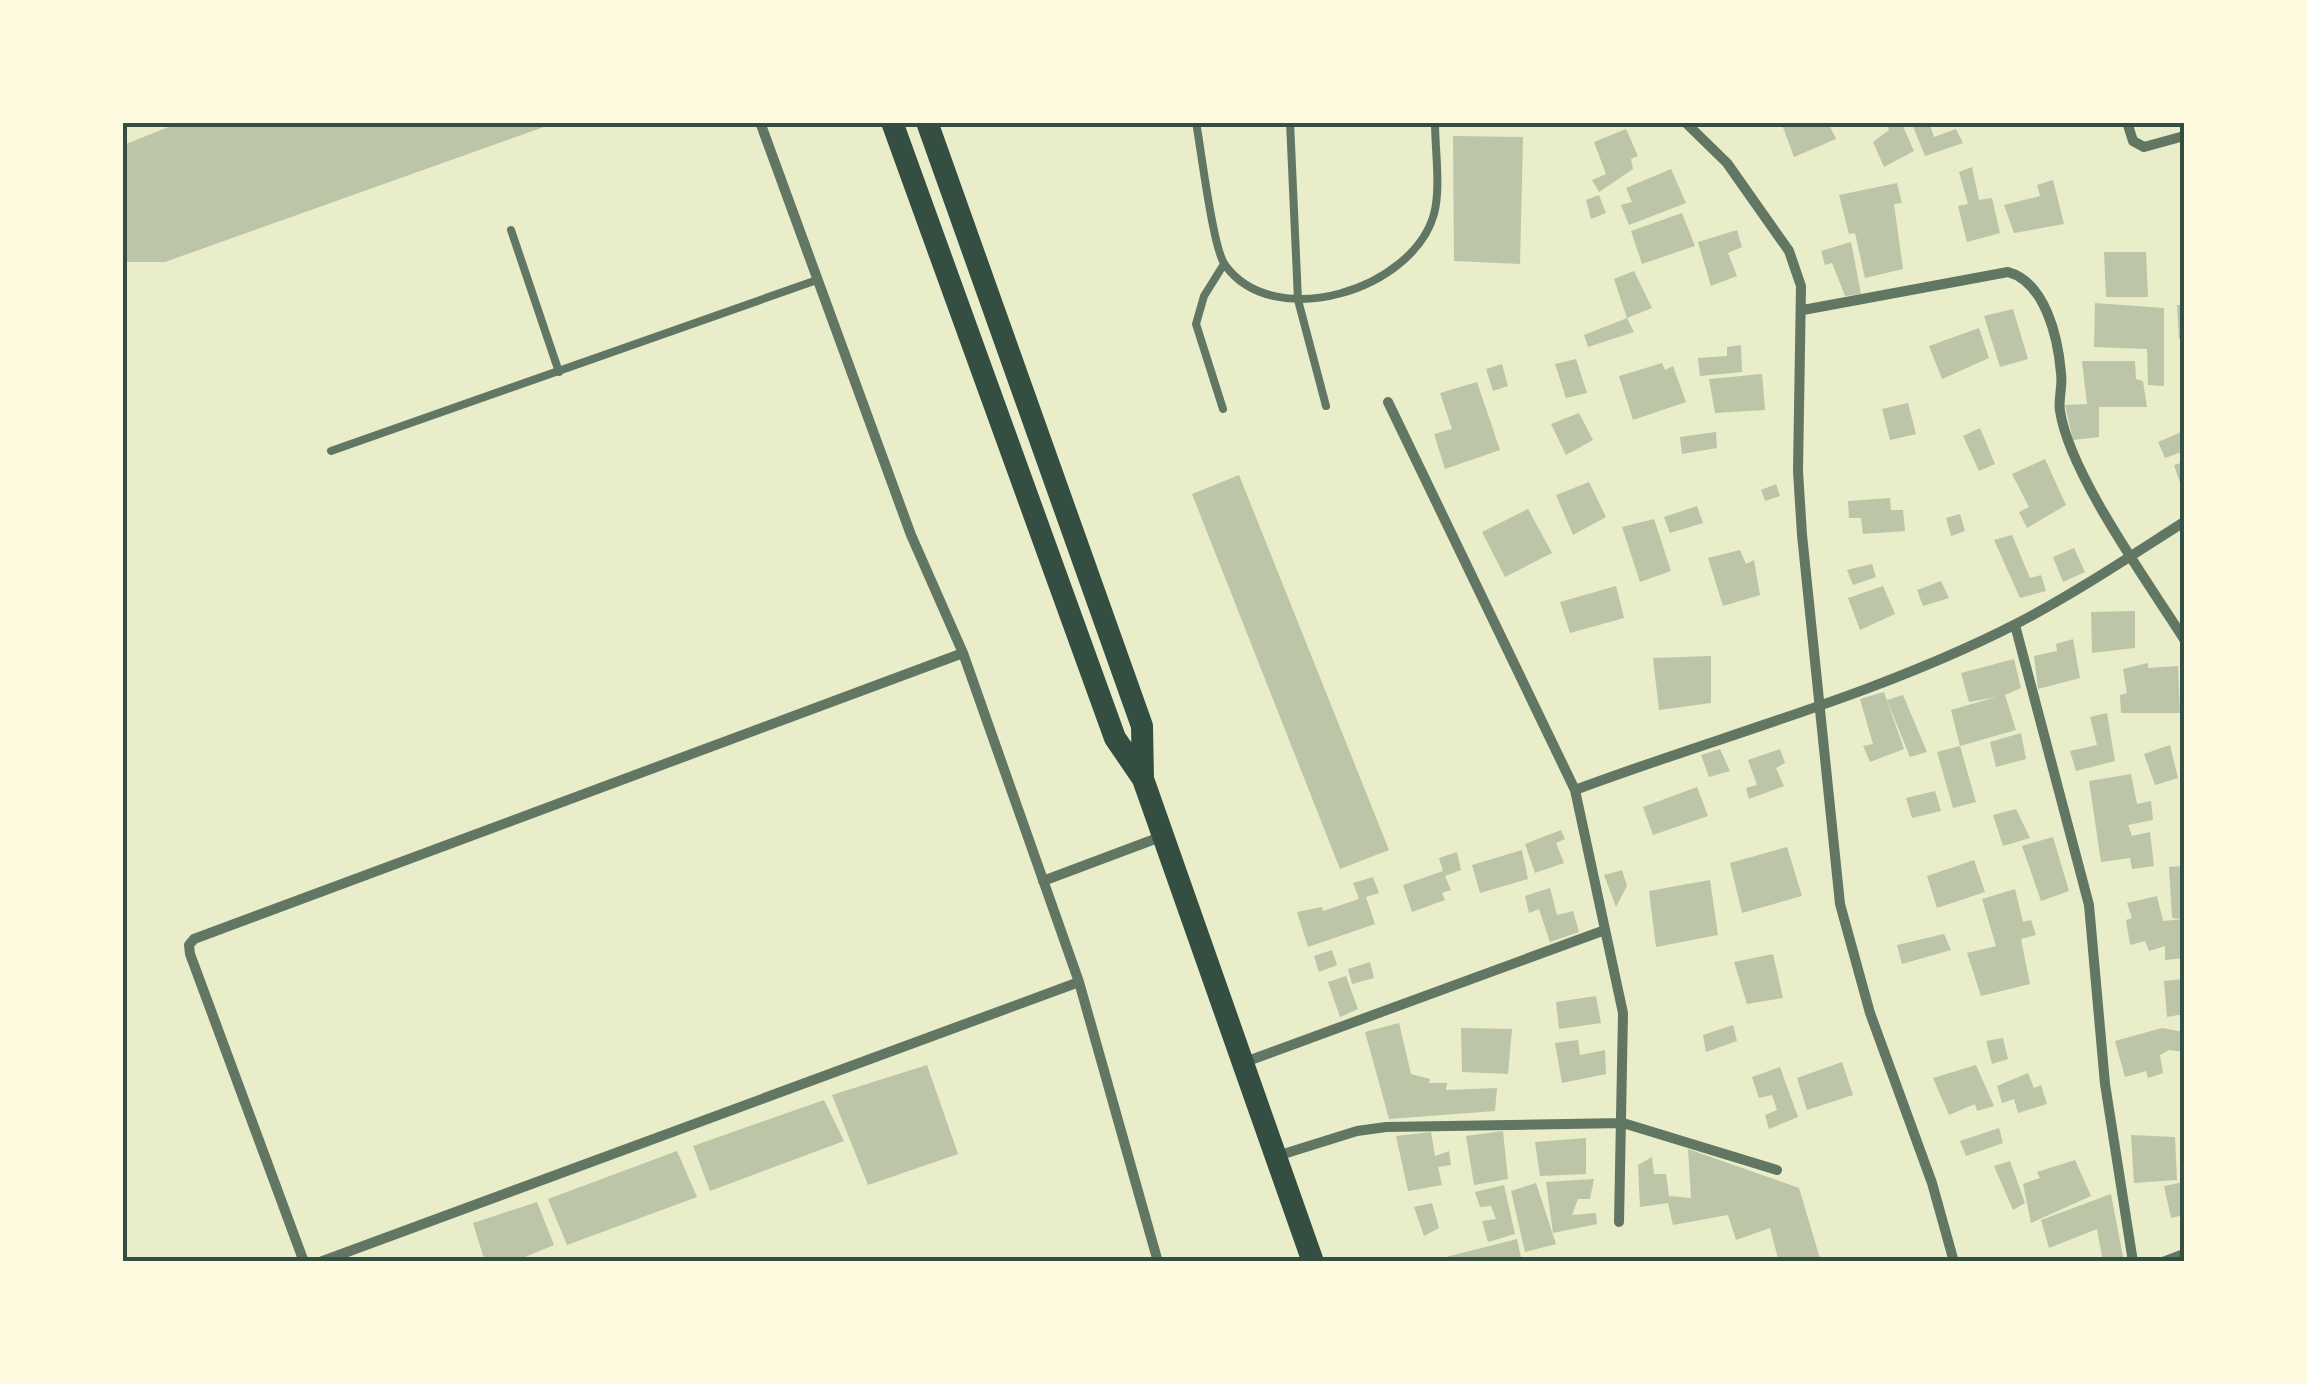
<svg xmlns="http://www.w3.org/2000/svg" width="2307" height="1384" font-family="'Exo 2',sans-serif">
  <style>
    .building { fill: #bcc5a7 }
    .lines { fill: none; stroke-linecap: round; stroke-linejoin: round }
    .service { stroke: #617663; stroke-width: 8 }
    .minor { stroke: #617663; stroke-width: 10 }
    .trunk { stroke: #344e41; stroke-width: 22 }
    .neatline { fill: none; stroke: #344e41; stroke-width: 4 }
  </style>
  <rect width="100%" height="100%" fill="#e9edc9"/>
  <path class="building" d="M181 122H554L555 123 165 262H122V137L126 144Z
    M1781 122H1828L1836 139 1794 157Z
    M1886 122H1901L1914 151 1884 167 1873 142 1889 130Z
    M1929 122 1934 137 1956 129 1963 143 1925 156 1912 124Z
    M1626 129 1638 156 1631 159 1633 169 1599 192 1592 180 1606 174 1594 142Z
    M1453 136 1523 137 1520 264 1454 261Z
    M1972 167 1979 200 1992 198 2000 233 1967 242 1958 206 1968 204 1959 172Z
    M1671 169 1686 203 1629 225 1621 205 1632 202 1626 188Z
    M2053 180 2064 224 2014 233 2004 205 2040 196 2037 185Z
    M1897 183 1902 203 1894 204 1903 269 1865 278 1855 233 1849 234 1839 195Z
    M1599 195 1606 213 1591 219 1586 200Z
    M1682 213 1695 246 1642 264 1631 231Z
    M1737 230 1742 247 1728 253 1737 276 1711 286 1698 242Z
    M1851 242 1861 294 1845 296 1832 263 1825 265 1821 251Z
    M2104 252H2146L2148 297H2106Z
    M1634 271 1652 308 1627 318 1614 279Z
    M2095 303 2164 308V386L2148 385 2147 349 2094 347Z
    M2177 305H2184V339H2179Z
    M2013 309 2028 359 2000 367 1984 316Z
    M1627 318 1634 332 1588 347 1584 335Z
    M1979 328 1989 358 1942 379 1929 346Z
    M1741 345 1742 372 1700 376 1698 358 1727 356V347Z
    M1576 359 1587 393 1566 398 1555 364Z
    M2082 361H2135L2136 379 2143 381 2147 407H2099V437L2073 440 2065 405 2087 404Z
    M1662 363 1665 370 1673 366 1686 402 1633 420 1619 376Z
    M1502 364 1508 386 1493 391 1486 369Z
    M1762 374 1765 410 1715 413 1709 379Z
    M1477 382 1500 450 1445 469 1434 434 1452 429 1440 393Z
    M1908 403 1916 434 1890 440 1882 409Z
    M1579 413 1593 440 1566 455 1551 424Z
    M1980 428 1995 464 1979 471 1963 436Z
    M2184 431V451L2165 458 2158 442Z
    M1716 432 1717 448 1682 454 1680 437Z
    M2045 459 2066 505 2027 528 2019 512 2029 507 2012 474Z
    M2184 462V495L2174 465Z
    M1239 475 1389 850 1340 869 1192 494Z
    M1589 482 1606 517 1573 535 1556 495Z
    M1776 484 1780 496 1765 501 1761 490Z
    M1890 498 1891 510H1903L1905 531 1863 534 1861 518H1849L1848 501Z
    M1697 506 1703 523 1670 533 1664 517Z
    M1528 509 1552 553 1505 577 1482 532Z
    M1960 514 1965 531 1951 536 1946 518Z
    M1654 519 1671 571 1640 582 1622 527Z
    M2012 535 2030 578 2041 575 2046 591 2020 598 1994 540Z
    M2074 548 2085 572 2063 582 2053 557Z
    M1740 550 1746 564 1754 560 1760 595 1723 606 1708 558Z
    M1872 564 1876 577 1853 585 1847 570Z
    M1941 581 1949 598 1923 606 1917 590Z
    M1616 586 1624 618 1570 633 1560 602Z
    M1883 586 1895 614 1860 630 1848 598Z
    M2135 611V648L2092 653 2091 612Z
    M2073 639 2080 678 2038 689 2034 656 2057 651 2056 644Z
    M1711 656V703L1659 710 1653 658Z
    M2014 659 2021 688 2005 695 2016 730 1960 746 1976 802 1953 808 1937 752 1960 746 1951 710 1996 697 1969 702 1961 673Z
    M2148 663V668L2178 666 2180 713H2121L2120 695 2127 693 2123 669Z
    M1884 692 1904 749 1870 762 1863 746 1873 744 1860 699Z
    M1903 695 1927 752 1910 757 1887 700Z
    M2107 713 2115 761 2076 771 2070 751 2097 745 2090 717Z
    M2021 733 2026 759 1996 767 1990 742Z
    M2170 745 2178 778 2155 785 2144 754Z
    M1720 749 1730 771 1709 777 1701 755Z
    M1780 749 1785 763 1776 768 1784 786 1749 799 1746 788 1757 785 1748 760Z
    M2131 774 2137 804 2151 801 2153 820 2128 825 2132 836 2150 832 2154 866 2132 869 2130 858 2101 862 2089 781Z
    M1697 787 1708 816 1653 835 1643 807Z
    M1935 791 1941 811 1912 818 1906 798Z
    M2016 809 2030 838 2003 846 1993 815Z
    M1561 830 1565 839 1556 843 1564 863 1535 873 1525 844Z
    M2053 837 2069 891 2041 901 2022 846Z
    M1787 847 1802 896 1742 913 1730 863Z
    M1522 850 1528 879 1480 893 1472 865Z
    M1457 852 1461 870 1445 876 1451 890 1442 893 1445 900 1412 912 1403 885 1443 871 1439 858Z
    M1974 860 1985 892 1937 908 1927 876Z
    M2184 866 2181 884 2184 919 2172 918 2169 867Z
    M1622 870 1627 886 1616 907 1604 875Z
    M1373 877 1379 893 1366 897 1375 924 1308 947 1297 912 1322 907 1323 911 1359 899 1353 883Z
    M1710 880 1718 935 1656 947 1649 891Z
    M1550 888 1557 915 1573 911 1579 932 1550 942 1539 909 1529 913 1525 896Z
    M2015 889 2023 922 2031 920 2036 935 2021 939 2030 984 1981 996 1967 953 1996 946 1982 899Z
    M2157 896 2163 921 2184 919V958L2165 960V946L2149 951 2145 941 2130 945 2126 920 2132 918 2127 903Z
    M1944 934 1951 950 1902 964 1897 945Z
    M1332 950 1337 965 1319 972 1314 956Z
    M1773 954 1783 998 1747 1004 1734 962Z
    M1370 962 1374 978 1352 984 1348 969Z
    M1346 976 1358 1009 1340 1017 1328 982Z
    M2184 979V1014L2167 1017 2164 981Z
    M1596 996 1601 1023 1559 1029 1556 1002Z
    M1399 1023 1411 1074 1430 1079 1429 1083H1447L1446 1090 1497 1088 1495 1111 1389 1119 1365 1032Z
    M1733 1025 1737 1041 1706 1052 1703 1035Z
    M1461 1028 1512 1029 1508 1074 1462 1072Z
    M2162 1028 2184 1032V1052L2169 1050 2160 1055 2163 1073 2148 1078 2146 1071 2125 1077 2115 1041Z
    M2003 1038 2008 1059 1992 1064 1986 1041Z
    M1578 1040 1580 1055 1605 1050 1606 1074 1562 1083 1555 1043Z
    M1842 1062 1853 1095 1807 1110 1797 1078Z
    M927 1065 958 1154 868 1185 832 1095Z
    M1976 1065 1994 1106 1977 1111 1975 1104 1949 1115 1933 1078Z
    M1780 1067 1798 1117 1769 1129 1765 1115 1777 1110 1772 1095 1759 1098 1752 1077Z
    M2028 1073 2034 1088 2041 1085 2047 1104 2018 1113 2014 1099 2002 1103 1997 1086Z
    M824 1100 844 1141 710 1191 693 1146Z
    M1999 1128 2003 1143 1966 1156 1960 1141Z
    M1503 1131 1508 1179 1474 1185 1466 1136Z
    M1431 1132 1435 1156 1449 1151 1451 1165 1438 1167 1442 1185 1408 1191 1396 1136Z
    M2131 1135 2175 1137 2177 1180 2134 1183Z
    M1586 1138V1174L1540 1176 1535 1142Z
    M1688 1149 1799 1188 1821 1262H1779L1770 1228 1736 1240 1728 1215 1673 1225 1668 1203 1640 1207 1638 1165 1652 1157 1654 1174H1666L1669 1196 1691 1198Z
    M677 1151 697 1197 567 1245 548 1199Z
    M2075 1160 2091 1196 2031 1223 2023 1184 2040 1178 2037 1172Z
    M2010 1161 2025 1203 2013 1210 1994 1166Z
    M1594 1179 1590 1199H1578L1572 1215 1596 1213 1597 1224 1553 1233 1546 1182Z
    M2184 1182V1215L2171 1218 2164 1186Z
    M1536 1183 1556 1244 1525 1252 1511 1191Z
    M1504 1185 1515 1234 1488 1242 1482 1221 1496 1219 1491 1206 1480 1207 1475 1192Z
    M2111 1194 2124 1262H2103L2097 1229 2049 1248 2041 1220Z
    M537 1202 554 1245 513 1262H485L473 1223Z
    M1432 1203 1439 1228 1424 1236 1414 1207Z
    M1517 1239 1522 1262H1434V1260Z"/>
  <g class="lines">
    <path class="service" d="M1196 122C1201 149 1213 249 1225 265 1274 333 1413 290 1434 214 1441 188 1435 150 1435 122
      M1290 122 1298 300 1326 406
      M511 230 559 372
      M1223 409 1196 324 1204 296 1224 264
      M331 451 817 280"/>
    <path class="minor" d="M760 122 911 535 963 653 1079 982 1158 1262
      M1685 122 1727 163 1789 251 1801 286 1798 471 1802 535 1840 904 1870 1013 1932 1183 1954 1262
      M2127 122 2133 141 2144 147 2184 136
      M1803 310 2008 272C2045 282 2058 337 2061 373 2063 386 2058 399 2060 411 2070 475 2148 582 2184 639
      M1388 402 1575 790 1623 1013 1619 1222
      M2015 625 2089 905 2105 1084 2133 1262
      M1575 790C1722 735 1875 696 2016 624 2074 594 2129 557 2184 522
      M1043 881 1163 836
      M1245 1062 1605 930
      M1277 1156 1357 1131 1386 1127 1623 1123 1777 1170
      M304 1262 190 954 189 945 194 939 963 653
      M320 1262 1079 982
      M2163 1262 2184 1254"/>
    <path class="trunk" d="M892 122 1115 738 1143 779 1313 1262
      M927 122 1142 726 1143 779"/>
  </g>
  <rect width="2307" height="1384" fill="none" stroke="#fefae0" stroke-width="250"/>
  <rect x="125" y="125" width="2057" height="1134" class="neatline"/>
</svg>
